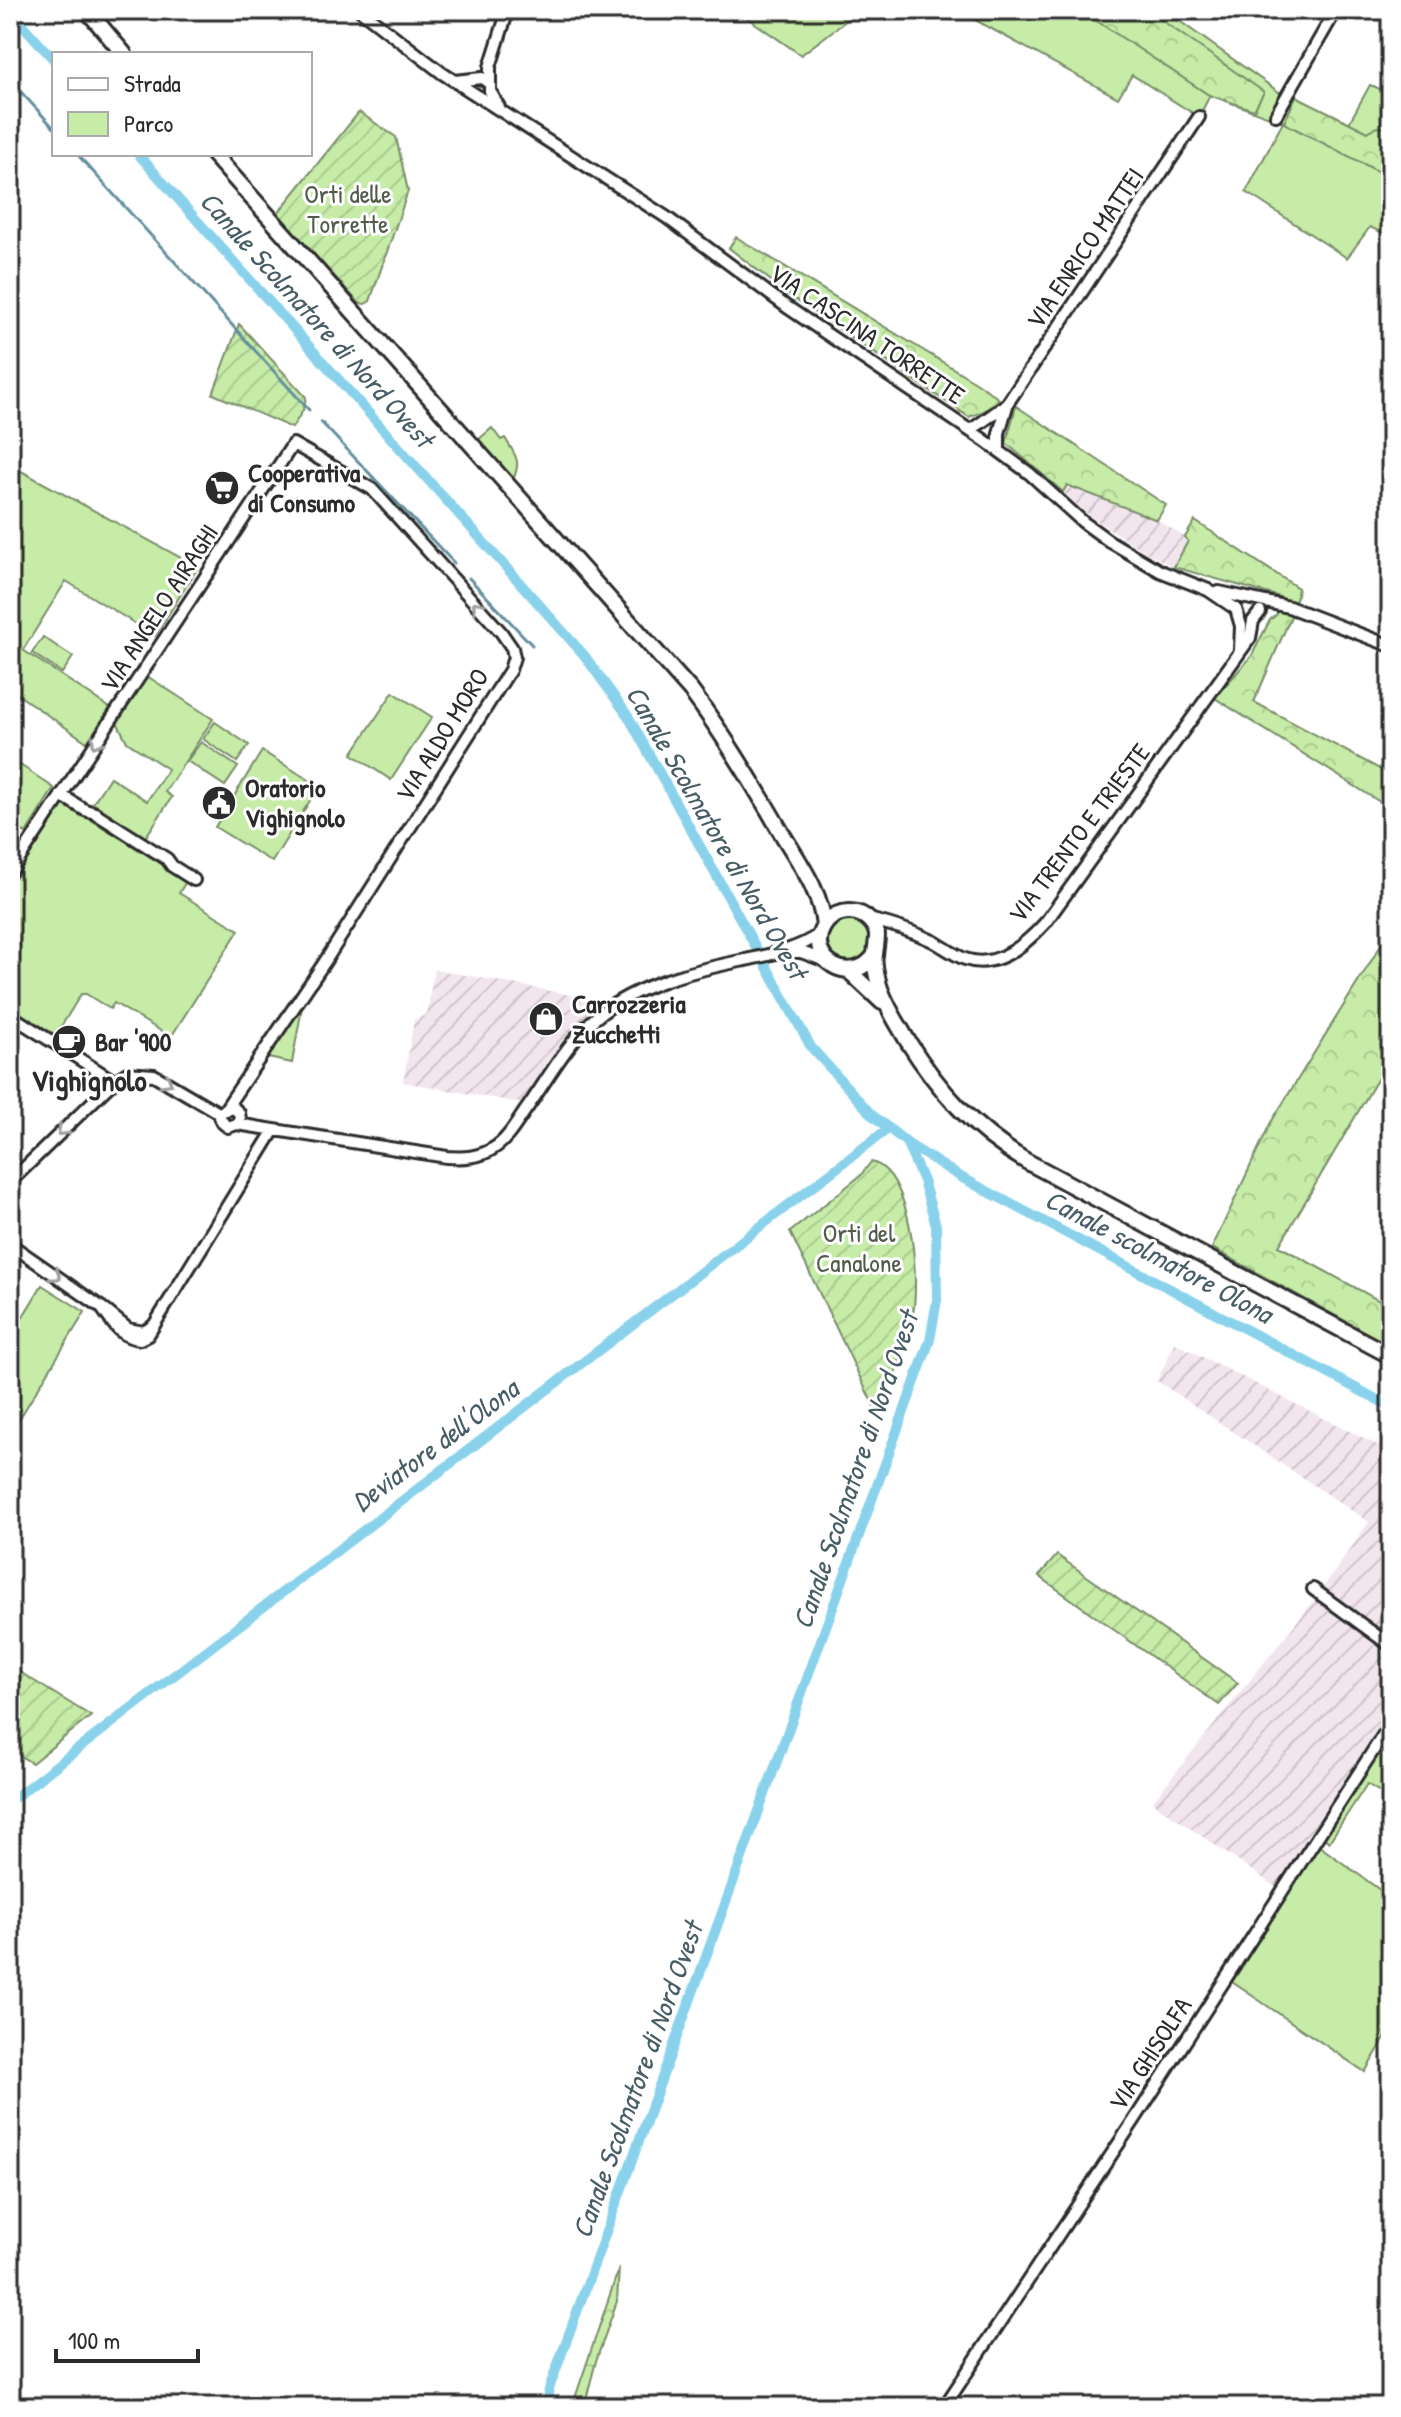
<svg xmlns="http://www.w3.org/2000/svg" width="1401" height="2417" font-family="'Patrick Hand',sans-serif">
  <style>
    .industrial { fill: url(#industrial-furrows) }
    .green { fill: #c6eca7; stroke: #788c69; stroke-width: 2 }
    .forest { fill: url(#forest-crowns); stroke: #788c69; stroke-width: 2 }
    .garden { fill: url(#garden-furrows); stroke: #788c69; stroke-width: 2 }
    .lines { fill: none; stroke-linecap: round; stroke-linejoin: round }
    .stream { stroke: #648f9e; stroke-width: 3 }
    .canal { stroke: #8ad2eb; stroke-width: 10 }
    .minor-casing { stroke: #2b2b2b; stroke-width: 16 }
    .secondary-casing { stroke: #2b2b2b; stroke-width: 20 }
    .minor { stroke: #fff; stroke-width: 10 }
    .secondary { stroke: #fff; stroke-width: 14 }
    .oneway { stroke: #a0a0a0 }
    .labels { text-anchor: middle; stroke-width: 6; stroke-linejoin: round; paint-order: stroke }
    .park-label { font-size: 26px; fill: #525b4a; stroke: #fff }
    .street-label { font-size: 26px; fill: #2b2b2b; stroke: #fff }
    .poi-label { font-size: 26px; font-weight: bold; fill: #2b2b2b; stroke: #fff; text-anchor: start }
    .water-label { font-size: 28px; font-style: italic; fill: #485d65; stroke: #fff }
    .quarter-label { font-size: 30px; font-weight: bold; fill: #2b2b2b; stroke: #fff }
  </style>
  <defs>
    <pattern id="industrial-furrows" width="10" height="10" patternUnits="userSpaceOnUse" patternTransform="scale(2)"><rect width="10" height="10" fill="#f3e5ee"/><path d="M-1 1l2-2M0 10L10 0M9 11l2-2" fill="none" stroke="#d0c5cc"/></pattern>
    <pattern id="forest-crowns" width="20" height="18" patternUnits="userSpaceOnUse" patternTransform="scale(2)"><rect width="20" height="18" fill="#c6eca7"/><path d="M2 6a3 3 0 1 1 6 0M12 15a3 3 0 1 1 6 0" fill="none" stroke="#aacb90"/></pattern>
    <pattern id="garden-furrows" width="10" height="10" patternUnits="userSpaceOnUse" patternTransform="scale(2)"><rect width="10" height="10" fill="#c6eca7"/><path d="M-1 1l2-2M0 10L10 0M9 11l2-2" fill="none" stroke="#aacb90"/></pattern>
  </defs>
  <rect width="100%" height="100%" fill="#fff"/>
  <filter id="ink" filterUnits="userSpaceOnUse"><feTurbulence type="fractalNoise" baseFrequency=".0125" numOctaves="2"/><feDisplacementMap in="SourceGraphic" scale="16" xChannelSelector="R" yChannelSelector="G"/><feConvolveMatrix kernelMatrix="1 2 1 2 8 2 1 2 1" color-interpolation-filters="sRGB"/></filter>
  <g filter="url(#ink)">
    <path class="industrial" d="M1066 485 1157 520 1185 537 1189 540 1174 567 1142 550 1090 516 1063 492Z
      M434 969 597 1000 520 1103 403 1082 414 1020 427 1014Z
      M1175 1343 1391 1452V1744L1385 1742 1286 1894 1152 1802 1316 1598 1369 1522 1157 1381Z"/>
    <path class="green" d="M736 10H860L801 55Z
      M957 10H1164L1286 97 1349 123 1370 85 1391 93V237L1370 227 1347 258 1246 192 1283 122 1210 95 1199 117 1132 75 1118 98Z
      M492 428 501 440 505 438C515 455 522 460 513 480L478 440Z
      M10 465 198 567 155 636 66 581 23 650 110 708 87 742 14 692 10 697Z
      M43 637 73 657 62 673 32 653Z
      M147 676 213 719 165 792 172 797 145 838 93 803 110 777 147 801 168 769 127 742 117 722Z
      M393 692 432 717 391 780 352 754Z
      M215 722 249 745 237 762 203 739Z
      M201 742 238 767 225 786 187 761Z
      M262 751 319 786 272 862 215 827Z
      M10 758 54 788 26 833 10 823Z
      M64 803 187 880 179 893 239 930 171 1037 114 1003 110 1009 86 994H81L56 1035 10 1007V885Z
      M828 941a21 21 0 1 1 42 0a21 21 0 1 1-42 0Z
      M303 1002 292 1063 268 1058Z
      M42 1285 85 1312 10 1434V1338Z
      M1386 1741 1391 1744V1799L1367 1784 1329 1842 1323 1837Z
      M1318 1845 1391 1898V2028L1365 2072 1232 1982Z"/>
    <path class="forest" d="M1080 10H1147L1264 92 1254 110 1209 95Z
      M1296 96 1368 132C1376 126 1381 126 1391 130V178L1284 123Z
      M736 237 979 384 999 399 984 411 969 417 793 298 729 248Z
      M1016 406 1166 505 1157 520 1067 485 1063 492 1006 443Z
      M1195 521 1298 588 1295 605 1280 597 1174 567 1188 541 1185 537Z
      M1277 611 1292 614 1254 702 1391 775V809L1210 695 1219 683 1225 686 1251 657 1270 620 1277 614Z
      M1391 929V1056L1279 1246 1391 1307V1336L1387 1344 1212 1248 1270 1124Z
      M619 2268 617 2301 596 2361 584 2407H572Z"/>
    <path class="garden" d="M359 112 396 137 408 191 370 301 365 304 359 303 277 214Z
      M239 324 306 397 303 410 292 428 213 394Z
      M871 1162C914 1171 920 1286 912 1319 905 1353 889 1385 880 1419L790 1232 860 1176Z
      M1057 1555 1238 1683 1219 1705 1039 1576Z
      M10 1666 91 1716 32 1763 10 1750Z"/>
    <g class="lines">
      <path class="stream" d="M10 80 54 128
        M77 154 309 410
        M321 422 454 563
        M469 578 532 645"/>
      <path class="canal" d="M10 11 54 60
        M138 154 584 655 628 716 811 1047 872 1115 906 1142 923 1181 936 1225 937 1300 930 1340 550 2386 545 2407
        M908 1144 959 1176 1391 1407
        M10 1801 889 1128"/>
      <g class="minor-casing">
        <path id="minor" d="M360 10 442 73 666 217 787 307 984 440 1029 473 1083 522 1109 541 1160 571 1208 590 1236 609
          M455 81 482 78 490 84
          M499 107 490 91V67L508 10
          M1276 115 1336 10
          M971 430 1007 404 1199 117
          M999 451V433L1007 406
          M1219 592 1289 607 1391 646
          M1236 609 1241 626 1240 650
          M1253 621 1260 612
          M61 795 85 810 95 813 167 859 172 866 194 880
          M10 873 293 444 372 489 501 632 512 648 514 657 510 670 324 963 226 1108
          M868 919C890 924 912 931 933 941 944 947 954 955 965 959 996 970 1026 944 1045 923L1250 638 1253 621
          M791 952H801L826 961
          M10 1015 114 1081
          M223 1111 234 1108 239 1113 240 1119
          M10 1182 114 1081 127 1073 154 1075 217 1112 223 1123 228 1127 237 1124 447 1157C463 1158 479 1158 494 1148 507 1140 516 1124 525 1111 548 1079 568 1040 599 1015 638 984 692 971 740 961 769 955 795 951 820 934
          M10 1244 101 1307
          M153 1326 144 1332 128 1329 101 1307C113 1323 119 1337 140 1339L148 1335 274 1130
          M1313 1589 1391 1646
          M944 2407 1135 2119 1391 1723"/>
      </g>
      <g class="secondary-casing">
        <path id="secondary" d="M87 10 124 54
          M213 154 691 691C725 736 753 783 781 832 798 861 821 891 824 926
          M875 955C852 988 805 960 823 927 833 910 856 907 870 921 881 932 876 941 875 955 873 964 877 977 879 985 885 1005 897 1022 907 1040 939 1091 974 1130 1026 1161L1391 1356
          M848 970 882 1002"/>
      </g>
      <use href="#minor" class="minor"/>
      <use href="#secondary" class="secondary"/>
    </g>
    <defs><path id="oneway-chevron" d="M-2-3.5L2.5 0L-2 3.5" fill="none" stroke-width="1.6" stroke-linecap="round" stroke-linejoin="round" transform="scale(2)"/></defs>
    <g class="oneway">
      <use href="#oneway-chevron" transform="translate(477 606) rotate(-132)"/>
      <use href="#oneway-chevron" transform="translate(96 743) rotate(123)"/>
      <use href="#oneway-chevron" transform="translate(167 1082) rotate(30)"/>
      <use href="#oneway-chevron" transform="translate(62 1131) rotate(136)"/>
      <use href="#oneway-chevron" transform="translate(56 1276) rotate(35)"/>
    </g>
  </g>
  <defs>
    <g id="supermarket-disc" transform="scale(1.8)"><circle r="9.5" fill="#2b2b2b" stroke="#fff"/><path d="M-6-5.5h2.5l.6 2H6L4.5 2H-2.5L-4.4-4H-6ZM-1.5 3.2a1.3 1.3 0 1 0 .1 0ZM3 3.2a1.3 1.3 0 1 0 .1 0Z" fill="#fff"/></g>
    <g id="civic-disc" transform="scale(1.8)"><circle r="9.5" fill="#2b2b2b" stroke="#fff"/><path d="M-.6-6.5H3V-4.5H.6V-3L4-1V1h2V6H-6V1h2V-1L-.6-3ZM-1.2 2.5V6h2.4V2.5Z" fill="#fff"/></g>
    <g id="shop-disc" transform="scale(1.8)"><circle r="9.5" fill="#2b2b2b" stroke="#fff"/><path d="M-5-2.5h2.3a2.7 3.5 0 0 1 5.4 0H5L5.5 6h-11ZM-1.5-2.5h3a1.5 2.3 0 0 0-3 0Z" fill="#fff"/></g>
    <g id="cafe-disc" transform="scale(1.8)"><circle r="9.5" fill="#2b2b2b" stroke="#fff"/><path d="M-5.5-4.5H6V0H3Q3 3.5 0 3.5H-2.5Q-5.5 3.5-5.5 0ZM3-3.2v2h1.7v-2ZM-6 4.5H4V6H-6Z" fill="#fff"/></g>
  </defs>
  <g fill-rule="evenodd">
    <use href="#supermarket-disc" x="222" y="488"/>
    <use href="#civic-disc" x="219" y="803"/>
    <use href="#shop-disc" x="546" y="1019"/>
    <use href="#cafe-disc" x="69" y="1042"/>
  </g>
  <g class="labels">
    <g class="park-label">
      <text x="348" y="203">Orti delle<tspan x="348" dy="30">Torrette</tspan></text>
      <text x="859" y="1242">Orti del<tspan x="859" dy="30">Canalone</tspan></text>
    </g>
    <g class="street-label">
      <text transform="translate(1085 248) rotate(-56)" y="9">VIA ENRICO MATTEI</text>
      <text transform="translate(867 334) rotate(34)" y="9">VIA CASCINA TORRETTE</text>
      <text transform="translate(159 608) rotate(-57)" y="9">VIA ANGELO AIRAGHI</text>
      <text transform="translate(442 735) rotate(-58)" y="9">VIA ALDO MORO</text>
      <text transform="translate(1079 833) rotate(-53)" y="9">VIA TRENTO E TRIESTE</text>
      <text transform="translate(1150 2054) rotate(-57)" y="9">VIA GHISOLFA</text>
    </g>
    <g class="poi-label">
      <text x="248" y="482">Cooperativa<tspan x="248" dy="30">di Consumo</tspan></text>
      <text x="245" y="797">Oratorio<tspan x="245" dy="30">Vighignolo</tspan></text>
      <text x="572" y="1013">Carrozzeria<tspan x="572" dy="30">Zucchetti</tspan></text>
      <text x="95" y="1051">Bar '900</text>
    </g>
    <g class="water-label">
      <text transform="translate(317 319) rotate(48)" y="10">Canale Scolmatore di Nord Ovest</text>
      <text transform="translate(717 832) rotate(60)" y="10">Canale Scolmatore di Nord Ovest</text>
      <text transform="translate(1159 1256) rotate(28)" y="10">Canale scolmatore Olona</text>
      <text transform="translate(435 1445) rotate(-37)" y="10">Deviatore dell'Olona</text>
      <text transform="translate(855 1470) rotate(-71)" y="10">Canale Scolmatore di Nord Ovest</text>
      <text transform="translate(637 2080) rotate(-70)" y="10">Canale Scolmatore di Nord Ovest</text>
    </g>
    <g class="quarter-label">
      <text x="89" y="1091">Vighignolo</text>
    </g>
  </g>
  <rect width="1401" height="2417" fill="none" stroke="#fff" stroke-width="40"/>
  <rect x="20" y="20" width="1361" height="2377" fill="none" stroke="#2b2b2b" stroke-width="3" filter="url(#ink)"/>
  <rect x="52" y="52" width="260" height="104" fill="#ffffff" stroke="#aaaaaa" stroke-width="2"/>
  <rect x="68" y="78" width="40" height="12" fill="#ffffff" stroke="#aaaaaa" stroke-width="2"/>
  <text x="124" y="92" font-size="24" fill="#2b2b2b">Strada</text>
  <rect x="68" y="112" width="40" height="24" fill="#c6eca7" stroke="#aaaaaa" stroke-width="2"/>
  <text x="124" y="132" font-size="24" fill="#2b2b2b">Parco</text>
  <path d="M56 2349v12h142v-12" fill="none" stroke="#2b2b2b" stroke-width="4"/>
  <text x="68" y="2349" font-size="24" fill="#2b2b2b" stroke="#ffffff" stroke-width="6" paint-order="stroke">100 m</text>
</svg>
